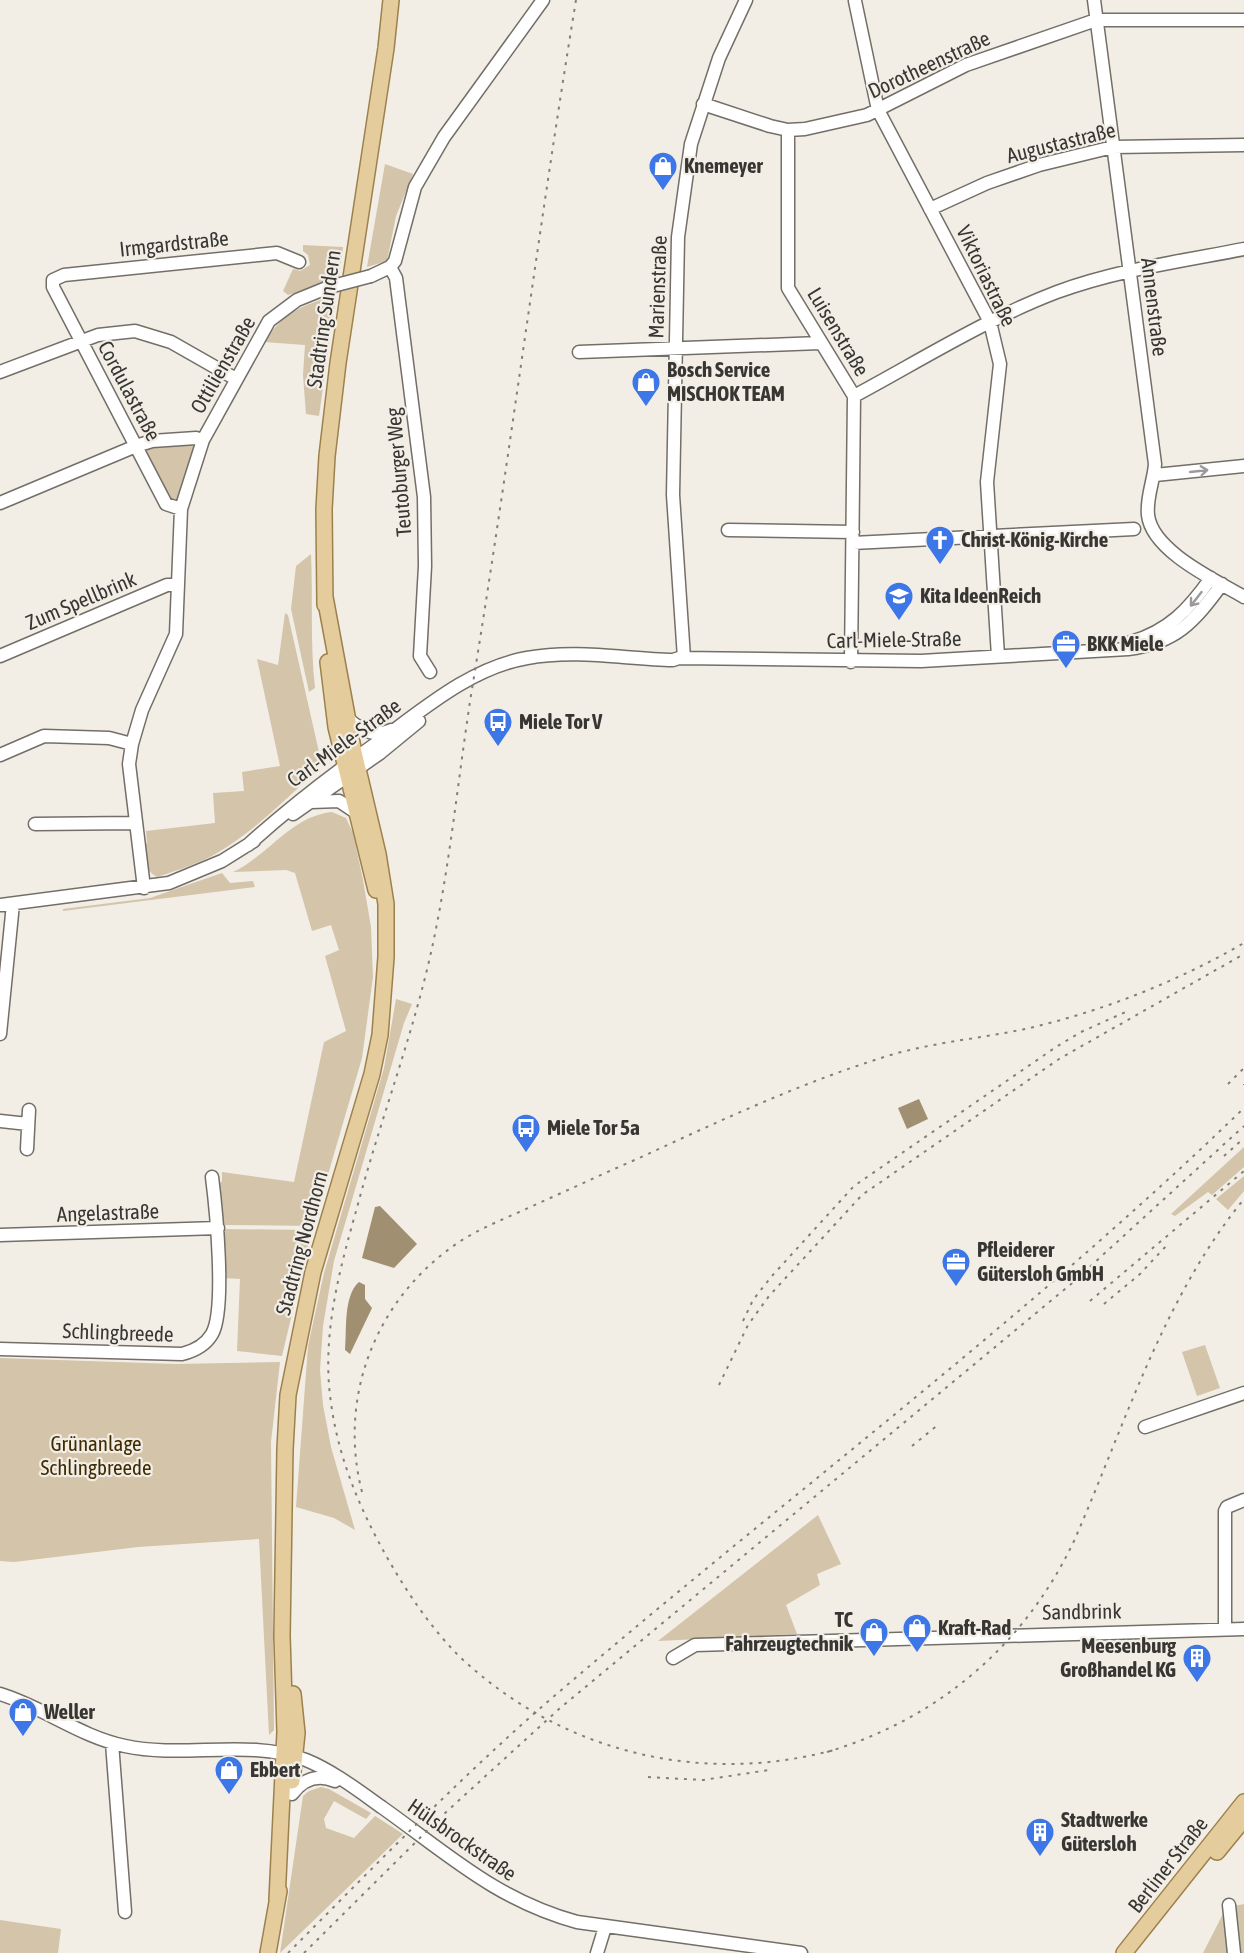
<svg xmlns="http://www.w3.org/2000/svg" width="1244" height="1953" font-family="'Asap Condensed',sans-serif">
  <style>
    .green { fill: #d3c4aa }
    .water { fill: #a08f71 }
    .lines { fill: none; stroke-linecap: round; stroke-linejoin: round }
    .minor-casing { stroke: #726f68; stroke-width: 15 }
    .major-casing { stroke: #9d814d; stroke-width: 18 }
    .minor { stroke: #fff; stroke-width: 12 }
    .major { stroke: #e5cc9d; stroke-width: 15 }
    .rail { stroke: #827f7a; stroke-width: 2; stroke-dasharray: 3 6; stroke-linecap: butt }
    .minor-bridge-casing { stroke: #726f68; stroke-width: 15; stroke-linecap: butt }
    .minor-bridge { stroke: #fff; stroke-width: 12 }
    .oneway { stroke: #9c9a99 }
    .labels { text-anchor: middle; stroke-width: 4.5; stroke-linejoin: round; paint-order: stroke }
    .street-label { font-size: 21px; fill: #383633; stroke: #f2eee6 }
    .poi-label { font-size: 21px; font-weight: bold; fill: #383633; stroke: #f2eee6; text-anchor: start }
    .park-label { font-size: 21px; fill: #3e2b00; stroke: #f2eee6 }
  </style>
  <rect width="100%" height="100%" fill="#f2eee6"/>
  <path class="green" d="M385 164 413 174 396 216 387 261 367 267Z
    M303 245 343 247 339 276 331 278 330 282 288 295 283 291 293 269 300 271 310 265 308 255 303 251Z
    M336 295 319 416 306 414 303 375 305 345 264 342C285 311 301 306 336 295Z
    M192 444 194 447 177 500 170 502 143 449 153 445Z
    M311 554C313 598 310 644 315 688L309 692 291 609 296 566Z
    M285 613 288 615 321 761 317 771C285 799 254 832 217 853 198 864 178 870 157 877 144 870 145 857 144 844L147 843 146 831 215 823 213 793 244 791 242 772 280 766 257 659 278 665Z
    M332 812 346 818 353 833 363 880 371 927 373 977 362 1058 313 1226 222 1225 220 1183 222 1181V1172L294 1182 324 1042 346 1031 325 956 339 950 331 925 312 931 295 873 286 870 233 872C268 856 291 816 332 812Z
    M222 873 230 883 253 881 255 887 63 911V909L150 898Z
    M396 999 412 1004 404 1023 334 1261 323 1326 320 1370 323 1405 331 1447 355 1530 334 1518 296 1507 308 1346 324 1273 384 1068Z
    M1244 1147V1167L1212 1195 1208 1192 1175 1216 1171 1214Z
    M1244 1176V1191L1228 1210 1216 1199Z
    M222 1229 312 1230 282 1356 237 1351 240 1279 223 1278Z
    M1205 1345 1220 1388 1197 1396 1182 1352Z
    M0 1358 175 1364 280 1362 271 1442 274 1730 269 1735 259 1539 138 1547 14 1562 0 1561Z
    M818 1515 841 1564 817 1574 820 1585 786 1605 797 1634 658 1641Z
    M321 1787 329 1789 371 1813 366 1819 334 1801 324 1819 326 1828 354 1838 375 1816 403 1834 280 1953 303 1796 309 1791Z
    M1244 1904V1953H1241L1234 1906Z
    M1225 1910 1230 1953H1203Z
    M0 1920 61 1929 58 1953H0Z"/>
  <path class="water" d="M919 1099 928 1119 907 1129 898 1108Z
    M380 1206 417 1244 394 1268 362 1258 375 1207Z
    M359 1282 365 1285V1299L372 1308 350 1354 345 1350C347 1330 343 1296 359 1282Z"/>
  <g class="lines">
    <g class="minor-casing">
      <path id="minor" d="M1094 0 1155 464C1154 480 1146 498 1148 515 1152 551 1215 580 1244 597
        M855 1 878 110 990 322 1000 364 987 482 998 656
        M703 104 770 126 788 130 805 129 867 115 966 65 1096 20H1244
        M788 130V288L854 396 851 662
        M930 209 987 183 1039 165 1113 147 1244 145
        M390 267 396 278 424 497 425 566 420 656 430 672
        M371 276 390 267 395 261 415 187 444 137 543 0
        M579 352 820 343
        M0 372 98 335 135 331 171 342 236 379
        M854 396C921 360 986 319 1057 292 1117 270 1182 261 1244 249
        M1155 475 1244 466
        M0 503 136 446 152 441 196 438 203 440
        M181 509 166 504 53 287V280L64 275 277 253 299 262
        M728 530 853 532
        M853 543 1134 529
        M1131 642C1169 631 1189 609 1211 578
        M0 656 167 585H177
        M684 658 673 495 678 237 691 144 719 58 746 0
        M347 718C359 729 375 738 391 730
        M0 755 44 736 109 738 132 744
        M311 802 339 801 357 813
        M293 814 380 753 419 721
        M35 824 134 823
        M248 845C289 808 329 777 374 745 420 712 469 668 527 658 576 649 625 659 673 660L679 658 921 661 1128 649C1176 643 1194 622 1222 584
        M144 888 129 764 132 744 142 710 176 634 181 509 203 440 269 321 297 300 329 287
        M0 905 169 883 222 861 254 841
        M0 1034 13 904
        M0 1121 28 1124
        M27 1149 29 1110
        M0 1235 218 1228
        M0 1349 182 1354C194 1351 205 1346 212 1334 226 1310 216 1208 212 1177
        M1145 1427 1244 1393
        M1225 1629V1511L1227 1507 1244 1500
        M673 1658 695 1645 1244 1629
        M0 1694C43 1707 81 1737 125 1746 185 1759 247 1738 306 1760 333 1771 359 1791 383 1808 449 1855 497 1900 577 1922L801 1953
        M112 1743 125 1912
        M292 1794C303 1779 318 1774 335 1781
        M1229 1905 1234 1953
        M597 1953 605 1927"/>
    </g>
    <g class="major-casing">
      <path id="major" d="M325 605 324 509 327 456 338 363 386 48 391 0
        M328 662 336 727 376 890
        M292 1781 297 1733 293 1694
        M1217 1852 1244 1819
        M277 1900 285 1732 282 1636 285 1449 288 1395 313 1272 372 1074 380 1035 386 957V904L378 854 353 748 325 597
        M268 1953 279 1891
        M1124 1953 1244 1802"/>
    </g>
    <use href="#minor" class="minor"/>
    <use href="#major" class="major"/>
    <path class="rail" d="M576 0C538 231 509 464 471 695 458 779 450 865 432 948 413 1035 381 1118 358 1204 340 1268 321 1335 331 1403 339 1463 364 1519 395 1571 413 1601 434 1631 459 1656 560 1752 700 1786 834 1750
      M1228 1084 1244 1068
      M1244 1085V1084
      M1224 1156 1244 1138
      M1090 1301 1244 1171
      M1104 1304 1140 1274 1167 1245
      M743 1321 753 1300 771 1277 854 1186 1056 1047 1081 1032 1130 1010
      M719 1385 748 1325 769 1296 862 1195 1059 1059 1244 954
      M912 1446 939 1424
      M362 1492C338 1399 374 1303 452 1247 475 1230 502 1220 528 1208 564 1192 600 1175 637 1159 715 1123 796 1085 878 1059 928 1042 982 1039 1034 1027 1108 1009 1178 981 1244 943
      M827 1752C938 1719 1024 1646 1074 1541 1125 1425 1163 1298 1244 1199
      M648 1777 703 1780 769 1770
      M288 1953C379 1862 468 1769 566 1686 792 1493 1030 1315 1244 1108
      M304 1953 444 1814 559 1709 1071 1284 1244 1126"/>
    <g class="minor-bridge-casing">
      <path id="minor-bridge" d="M329 287 371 276"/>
    </g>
    <use href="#minor-bridge" class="minor-bridge"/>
  </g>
  <defs><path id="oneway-shaft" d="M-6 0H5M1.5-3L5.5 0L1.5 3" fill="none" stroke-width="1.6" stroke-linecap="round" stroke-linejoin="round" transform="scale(1.5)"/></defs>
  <g class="oneway">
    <use href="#oneway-shaft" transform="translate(1199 471) rotate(-6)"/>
    <use href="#oneway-shaft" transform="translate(1196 599) rotate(128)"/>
  </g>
  <defs>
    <g id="shop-pin" transform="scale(1.5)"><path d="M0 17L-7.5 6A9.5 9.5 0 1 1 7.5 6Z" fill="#3d76e6" stroke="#f2eee6"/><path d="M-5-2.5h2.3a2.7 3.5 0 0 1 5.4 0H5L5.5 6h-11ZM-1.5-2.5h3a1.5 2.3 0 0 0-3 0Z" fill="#fff"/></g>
    <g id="church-pin" transform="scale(1.5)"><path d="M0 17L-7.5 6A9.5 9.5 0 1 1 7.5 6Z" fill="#3d76e6" stroke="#f2eee6"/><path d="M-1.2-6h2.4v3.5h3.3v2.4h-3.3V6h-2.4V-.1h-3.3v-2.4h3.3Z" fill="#fff"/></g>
    <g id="school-pin" transform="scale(1.5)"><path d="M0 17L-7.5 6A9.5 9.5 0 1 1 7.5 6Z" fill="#3d76e6" stroke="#f2eee6"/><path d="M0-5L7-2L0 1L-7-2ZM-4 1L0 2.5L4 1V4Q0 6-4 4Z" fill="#fff"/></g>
    <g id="office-pin" transform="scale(1.5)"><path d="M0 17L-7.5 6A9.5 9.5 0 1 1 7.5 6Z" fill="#3d76e6" stroke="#f2eee6"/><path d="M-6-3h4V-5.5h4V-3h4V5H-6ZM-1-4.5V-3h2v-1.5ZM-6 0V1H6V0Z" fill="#fff"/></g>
    <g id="bus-pin" transform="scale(1.5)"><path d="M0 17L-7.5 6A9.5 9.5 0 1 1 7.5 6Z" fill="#3d76e6" stroke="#f2eee6"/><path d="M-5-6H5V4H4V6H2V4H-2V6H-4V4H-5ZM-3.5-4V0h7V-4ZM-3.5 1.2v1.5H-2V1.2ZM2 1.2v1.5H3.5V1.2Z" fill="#fff"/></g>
    <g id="building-pin" transform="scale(1.5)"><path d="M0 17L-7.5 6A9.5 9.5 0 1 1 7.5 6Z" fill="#3d76e6" stroke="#f2eee6"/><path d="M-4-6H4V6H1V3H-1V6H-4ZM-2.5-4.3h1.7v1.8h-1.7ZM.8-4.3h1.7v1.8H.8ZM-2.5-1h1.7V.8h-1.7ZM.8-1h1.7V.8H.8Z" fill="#fff"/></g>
  </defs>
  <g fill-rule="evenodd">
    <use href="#shop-pin" x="663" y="166"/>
    <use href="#shop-pin" x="646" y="382"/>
    <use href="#church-pin" x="940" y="540"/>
    <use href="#school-pin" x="899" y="596"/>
    <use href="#office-pin" x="1066" y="644"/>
    <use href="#bus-pin" x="498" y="722"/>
    <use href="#bus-pin" x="526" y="1128"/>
    <use href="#office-pin" x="956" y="1262"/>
    <use href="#shop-pin" x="917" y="1628"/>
    <use href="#shop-pin" x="874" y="1632"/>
    <use href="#building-pin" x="1197" y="1658"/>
    <use href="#shop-pin" x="23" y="1712"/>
    <use href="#shop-pin" x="229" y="1770"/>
    <use href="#building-pin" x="1040" y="1832"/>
  </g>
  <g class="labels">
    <g class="street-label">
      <text transform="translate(929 65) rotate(-25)" y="7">Dorotheenstraße</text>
      <text transform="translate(1061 143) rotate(-14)" y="7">Augustastraße</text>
      <text transform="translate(174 244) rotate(-6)" y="7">Irmgardstraße</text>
      <text transform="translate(986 276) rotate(64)" y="7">Viktoriastraße</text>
      <text transform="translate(658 287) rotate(-88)" y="7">Marienstraße</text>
      <text transform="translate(1154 307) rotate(83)" y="7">Annenstraße</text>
      <text transform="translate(324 319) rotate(-82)" y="7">Stadtring Sundern</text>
      <text transform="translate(838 332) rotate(59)" y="7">Luisenstraße</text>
      <text transform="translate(223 365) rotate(-60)" y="7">Ottilienstraße</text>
      <text transform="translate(129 391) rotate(62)" y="7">Cordulastraße</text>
      <text transform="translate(399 472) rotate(-95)" y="7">Teutoburger Weg</text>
      <text transform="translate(81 601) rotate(-23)" y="7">Zum Spellbrink</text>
      <text transform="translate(894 640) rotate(-1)" y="7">Carl-Miele-Straße</text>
      <text transform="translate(344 743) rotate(-36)" y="7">Carl-Miele-Straße</text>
      <text transform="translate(108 1213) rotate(-2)" y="7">Angelastraße</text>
      <text transform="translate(302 1243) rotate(-75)" y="7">Stadtring Nordhorn</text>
      <text transform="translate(118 1333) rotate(2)" y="7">Schlingbreede</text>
      <text transform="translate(1082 1612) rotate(-1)" y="7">Sandbrink</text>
      <text transform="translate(462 1840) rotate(35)" y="7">Hülsbrockstraße</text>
      <text transform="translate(1168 1865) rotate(-52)" y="7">Berliner Straße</text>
    </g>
    <g class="poi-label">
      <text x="684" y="173">Knemeyer</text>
      <text x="667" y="377">Bosch Service<tspan x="667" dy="24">MISCHOK TEAM</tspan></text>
      <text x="961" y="547">Christ-König-Kirche</text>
      <text x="920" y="603">Kita IdeenReich</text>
      <text x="1087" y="651">BKK Miele</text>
      <text x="519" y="729">Miele Tor V</text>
      <text x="547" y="1135">Miele Tor 5a</text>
      <text x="977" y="1257">Pfleiderer<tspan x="977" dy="24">Gütersloh GmbH</tspan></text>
      <text x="853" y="1627" text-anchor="end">TC<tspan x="853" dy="24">Fahrzeugtechnik</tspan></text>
      <text x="938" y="1635">Kraft-Rad</text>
      <text x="1176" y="1653" text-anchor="end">Meesenburg<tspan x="1176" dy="24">Großhandel KG</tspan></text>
      <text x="44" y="1719">Weller</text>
      <text x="250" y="1777">Ebbert</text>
      <text x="1061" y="1827">Stadtwerke<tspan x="1061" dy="24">Gütersloh</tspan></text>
    </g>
    <g class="park-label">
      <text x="96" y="1451">Grünanlage<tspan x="96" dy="24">Schlingbreede</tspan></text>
    </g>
  </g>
</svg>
